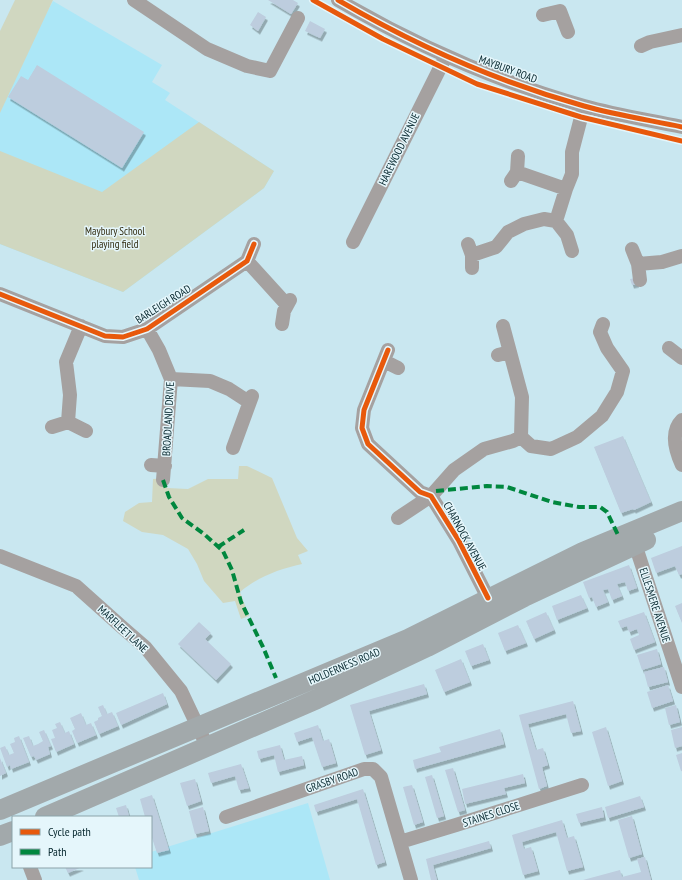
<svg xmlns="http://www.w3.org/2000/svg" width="682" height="880" font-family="'PT Sans Narrow',sans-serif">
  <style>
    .built { fill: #ace7f7 }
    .green { fill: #d0d7c0 }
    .building { fill: #bdcdde; filter: url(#shadow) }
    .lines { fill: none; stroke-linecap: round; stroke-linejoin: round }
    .minor { stroke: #a5a1a0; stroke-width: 14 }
    .highway { stroke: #a2a9ab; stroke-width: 20 }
    .quiet { stroke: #00873e; stroke-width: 4; stroke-dasharray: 8 4; stroke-linecap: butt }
    .cycleway-casing { stroke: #e5f6fb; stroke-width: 8 }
    .cycleway { stroke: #e8590c; stroke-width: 5 }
    .labels { text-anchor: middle; stroke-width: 3; stroke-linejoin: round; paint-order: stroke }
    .street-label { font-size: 11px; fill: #06272e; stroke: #e5f6fb }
    .park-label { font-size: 11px; fill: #312b0f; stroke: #e5f6fb }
  </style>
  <defs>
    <filter id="shadow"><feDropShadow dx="2" dy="3.5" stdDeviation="0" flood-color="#0004"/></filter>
  </defs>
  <rect width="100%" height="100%" fill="#c9e7f0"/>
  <path class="built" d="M53 1 162 65 152 82 170 93 165 100 274 171 264 188 123 292 0 244V99Z
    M308 803 330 880H139L135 867H151V852Z"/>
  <path class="green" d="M15 0H53L0 113V31Z
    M199 122 274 171 264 188 123 292 0 244V151L102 192Z
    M239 466H247L272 478 297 538 308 551 298 555 302 564C279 569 258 577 240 592L249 616 241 619 235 601 223 603 204 581 197 564 188 549 163 535 142 532 123 521 125 512 139 503 152 502 153 479 165 478 167 488 188 489 208 479H238Z"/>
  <path class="building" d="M268 0H293L298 3 291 14Z
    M258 12 266 17 258 31 250 25Z
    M310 21 325 29 320 38 305 31Z
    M37 65 144 132 122 168 8 97 21 76 28 80Z
    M636 278 637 284 632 285 630 279Z
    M623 436 651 502 634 510 633 509 621 513 594 447Z
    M682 546V574L679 575 675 566 656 573 651 558Z
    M629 565 637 588 628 591 625 582 617 584 622 596 612 600 608 589 603 590 608 602 596 607 592 597 589 598 583 582Z
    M581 595 587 608 557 620 552 606Z
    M682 603V623L675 606Z
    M546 612 554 630 534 639 526 621Z
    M644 612 655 642 634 650 630 639 639 635 637 629 629 632 627 626 621 628 618 621Z
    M199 622 211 633 205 639 231 664 216 680 178 644Z
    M518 625 526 643 505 651 498 633Z
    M483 644 489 660 471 666 465 651Z
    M657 649 661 664 642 670 637 655Z
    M461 659 470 682 444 692 435 670Z
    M664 667 668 682 648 687 644 672Z
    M424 684 427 694 369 711 381 750 365 755 350 705Z
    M668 685 673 701 652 708 647 692Z
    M163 693 167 704 121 725 116 713Z
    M573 701 581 731 571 733 566 714 528 724 536 750 543 748 548 765 542 767 547 786 539 789 519 715Z
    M103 705 107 714 112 712 118 726 99 734 94 722 98 720V718L102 716 98 707Z
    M676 705 680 722 669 725 665 708Z
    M81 713 86 725 91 723 96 735 77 743 72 731 75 729 70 718Z
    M60 722 65 733 69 731 74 744 56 752 51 739 55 738 52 730 57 728 55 724Z
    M318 725 323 741 329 739 336 763 322 767 312 737 297 742 294 733Z
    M606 727 622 781 608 786 592 732Z
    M682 727V746L675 748 671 730Z
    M500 729 504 744 415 769 413 760 441 752 439 747Z
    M44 730 51 746 48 747 50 754 36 760 34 756 31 757 23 738 29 736 33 746 38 744 43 741 39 732Z
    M19 736 29 762 11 769 10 765 7 767 0 748 5 746 9 755 14 753 10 744 15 742 14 738Z
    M280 745 284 760 302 756 304 765 278 772 274 755 259 759 257 751Z
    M682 753V771H681L676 755Z
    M0 758 6 773 0 776Z
    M241 764 249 788 239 790 235 776 211 783 208 773Z
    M453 768 465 810 458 812 445 770Z
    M523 774 525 783 504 788 506 794 465 804 462 789Z
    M432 775 444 816 437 818 425 777Z
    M195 779 201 801 187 806 180 783Z
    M412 785 423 822 414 825 403 787Z
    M363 789 385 862 376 865 357 799 316 812 314 805Z
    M152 795 169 850 157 853 151 835V817H145L140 799Z
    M640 796 644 807 608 818 605 807Z
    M126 805 129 816 119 817 116 808Z
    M203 807 209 831 195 834 189 811Z
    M602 807 604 817 579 823 576 814Z
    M632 816 642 854 629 858 618 820Z
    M562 820 567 838 574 836 583 867 567 871 556 832 522 842 524 849 531 847 538 871 523 875 512 835Z
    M489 841 491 848 433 865 437 880H431L426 859Z
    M645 857 651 880H583L620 870 622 877 641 872 637 859Z
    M65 867H82L68 873Z"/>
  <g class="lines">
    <path class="minor" d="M134 0 207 49 247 66 270 71 298 18
      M338 0C415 45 498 82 584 106 616 115 649 120 682 127
      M543 15 560 11 568 32
      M641 46 650 42 682 35
      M517 172 566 189
      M511 181 517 172 518 156
      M556 221 566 189 572 174V152L584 106
      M353 242 446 56
      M468 244 472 255V268
      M632 249 638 264 640 280
      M472 255 496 247 508 232 524 224 544 219 556 221 567 235 572 251
      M247 261 287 305
      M638 264 662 262 682 256
      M0 294 105 336 123 337 147 329 247 261 254 244
      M282 324 284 311 290 300
      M147 329 159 350 171 379 163 480
      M669 348 682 358
      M388 350 364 410 362 428 368 444 420 492 431 496 459 541 488 598
      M498 355 510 352
      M384 361 398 368
      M171 379 210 381 229 389 249 402
      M682 420C670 432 676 452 682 465
      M68 422 70 395 66 362 81 326
      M52 427 68 422 86 431
      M521 437 531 446 551 449 577 437 602 416 617 392 623 371 607 348 600 332 603 324
      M233 448 252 396
      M151 465 165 466
      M398 518 431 496 454 470 484 449 513 441 521 437 522 397 503 326
      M633 538 682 687
      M0 556 76 586 123 628 145 647 181 691 207 746
      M226 817 364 769H373L381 777 411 880
      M400 842 456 825 582 785
      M30 867 35 880"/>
    <path class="highway" d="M0 810 408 639 583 552 682 511
      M45 817 317 699 427 647 524 597 646 540
      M0 836 13 831"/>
    <path class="quiet" d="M163 480 169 497 182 518 204 534 223 551 232 570 241 602 263 647 276 678
      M436 491 487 486 507 487 552 502 579 507H600L607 512 619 537
      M218 547 244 530"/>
    <g class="cycleway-casing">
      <path id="cycleway" d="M313 0 383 39 477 84 581 117 682 141
        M338 0C415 45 498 82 584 106 616 115 649 120 682 127
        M0 294 105 336 123 337 147 329 247 261 254 244
        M388 350 364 410 362 428 368 444 420 492 431 496 459 541 488 598"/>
    </g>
    <use href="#cycleway" class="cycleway"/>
  </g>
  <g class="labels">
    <g class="street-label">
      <text transform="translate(508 69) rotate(20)" y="4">MAYBURY ROAD</text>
      <text transform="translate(399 149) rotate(-64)" y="4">HAREWOOD AVENUE</text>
      <text transform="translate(163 304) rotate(-32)" y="4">BARLEIGH ROAD</text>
      <text transform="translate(168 419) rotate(-87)" y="4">BROADLAND DRIVE</text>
      <text transform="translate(465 536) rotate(61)" y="4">CHARNOCK AVENUE</text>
      <text transform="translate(655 605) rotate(72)" y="4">ELLESMERE AVENUE</text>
      <text transform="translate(123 629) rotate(43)" y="4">MARFLEET LANE</text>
      <text transform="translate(344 666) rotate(-23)" y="4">HOLDERNESS ROAD</text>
      <text transform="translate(332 780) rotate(-19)" y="4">GRASBY ROAD</text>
      <text transform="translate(491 814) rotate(-18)" y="4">STAINES CLOSE</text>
    </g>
    <g class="park-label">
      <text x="115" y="235">Maybury School<tspan x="115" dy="13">playing field</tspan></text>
    </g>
  </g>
  <rect x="12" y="816" width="140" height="52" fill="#e5f6fb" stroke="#8ca3a9"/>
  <rect x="20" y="829" width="20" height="6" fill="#e8590c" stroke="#8ca3a9"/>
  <text x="48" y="836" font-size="12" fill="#06272e">Cycle path</text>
  <rect x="20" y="849" width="20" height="6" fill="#00873e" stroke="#8ca3a9"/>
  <text x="48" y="856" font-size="12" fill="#06272e">Path</text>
</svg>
